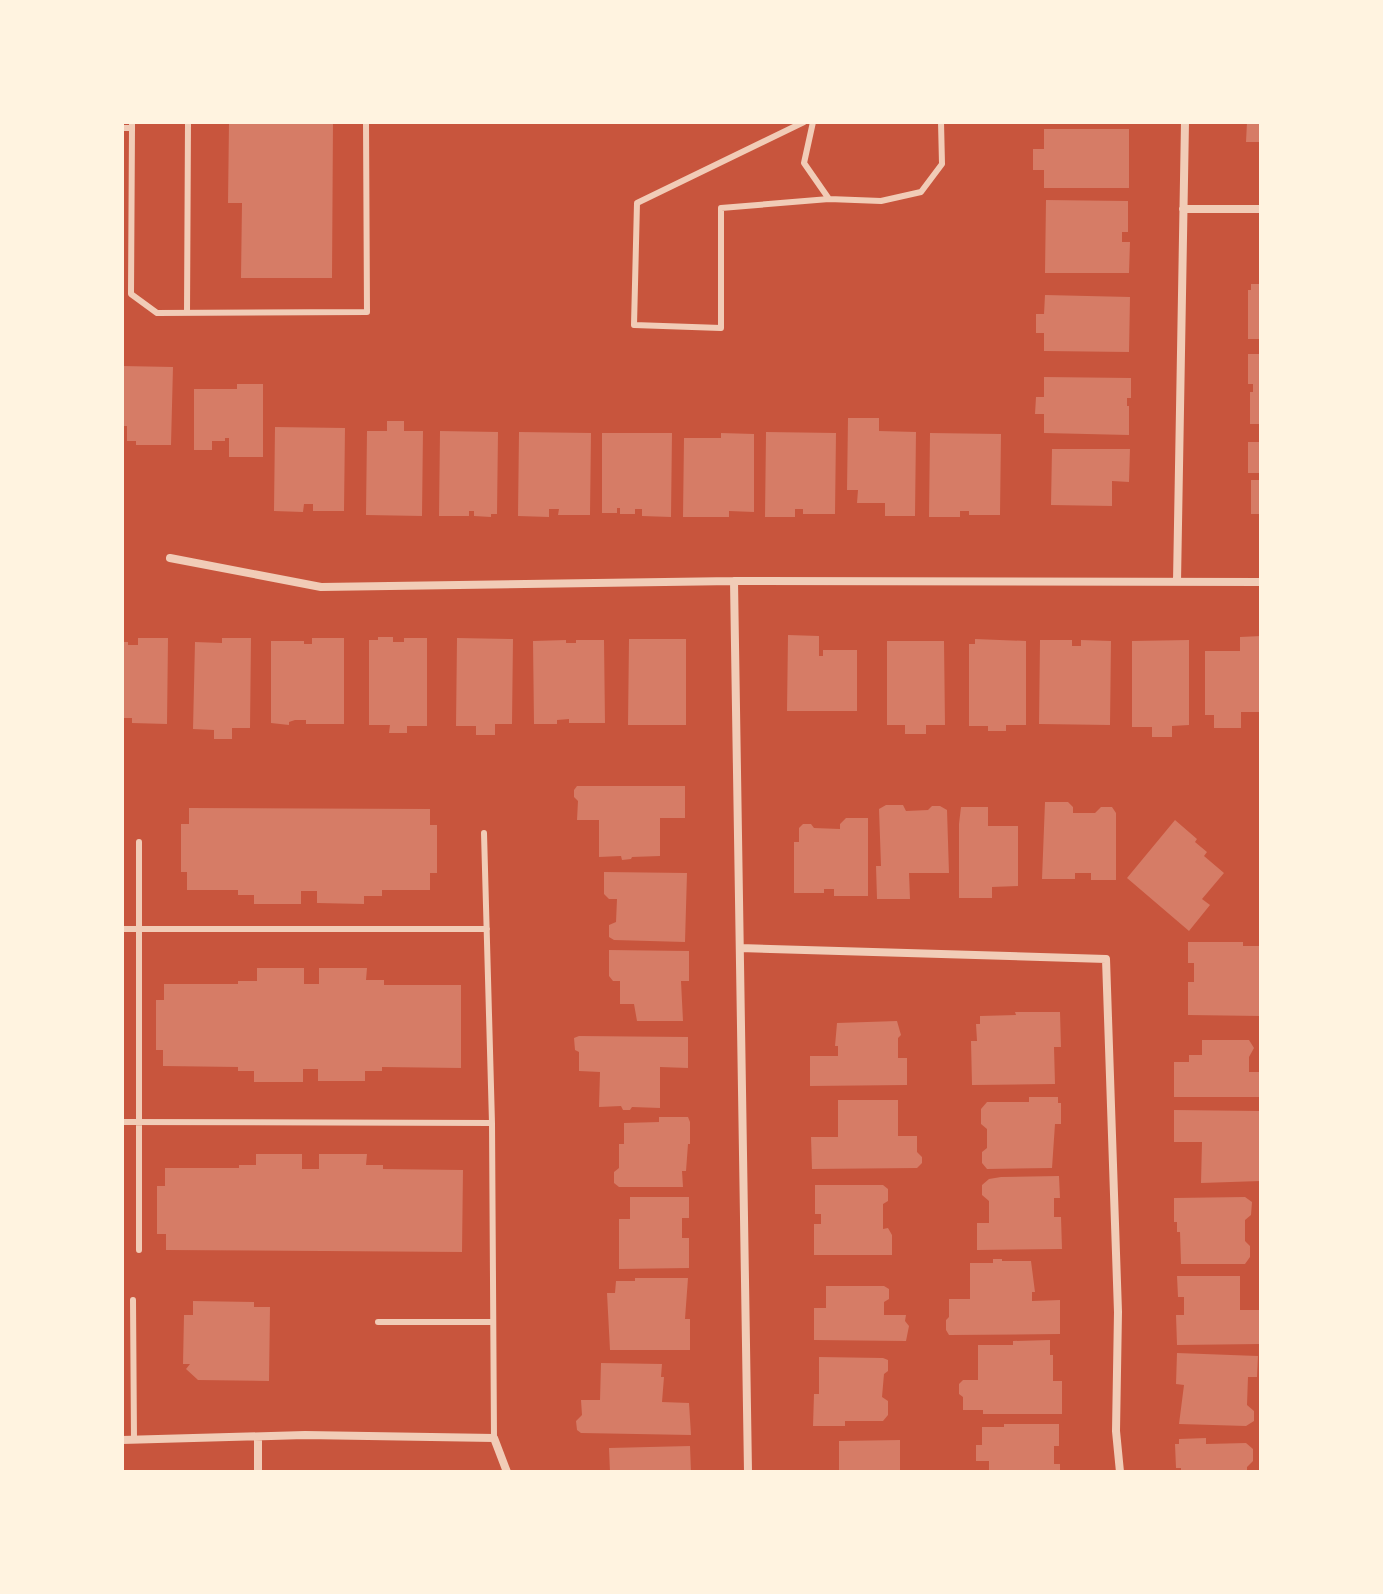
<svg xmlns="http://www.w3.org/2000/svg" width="1383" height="1594" font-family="Merriweather,serif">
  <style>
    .building { fill: #d67c66 }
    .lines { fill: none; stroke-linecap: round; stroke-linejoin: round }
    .service { stroke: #f1ccb7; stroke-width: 6 }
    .minor { stroke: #f1ccb7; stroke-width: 8 }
  </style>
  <rect width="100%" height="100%" fill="#c8553d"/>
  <path class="building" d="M229 122H333L332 278H241L242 203H228Z
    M1247 122H1261V142H1246Z
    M1044 129H1129V188H1044V170H1033V149H1044Z
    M1046 200 1128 201V232H1122V242H1130L1129 273H1045Z
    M1251 284H1261V339H1248V290H1251Z
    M1045 295 1130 297 1129 352 1044 351V333H1036V314H1044Z
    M1248 354H1261V424H1250V392H1253V384H1248Z
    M122 366 173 367 171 445H136V441H127V426H122Z
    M1044 377 1131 378V398H1127V406H1129V435L1044 433V414H1035L1036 397H1044Z
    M237 384H263V457H229V438H225V441H212V450H194V389H237Z
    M848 418H879V431L916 432 915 516H885V503H857L858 490H847Z
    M387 421H404V431H423L422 516 366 515 367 431H387Z
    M275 427 345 428 344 511H313V504H304L303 512 274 511Z
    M440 431 498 432 497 514H491V517L474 516V511H469V516H439Z
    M519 432 591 433 590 515H558L559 509H549V517L518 516Z
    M766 432 836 433 835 514H803V509H795V517H765Z
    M602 433H672L671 517 642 516V509H635V514H620V508H617V513H602Z
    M721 433 754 434V512L729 511V517H683L684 438H721Z
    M930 433 1001 434 1000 515H969V511H960V517H929Z
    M1248 442H1261V473H1248Z
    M1052 449H1130L1129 482 1112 481V506L1051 505Z
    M1251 480H1261V514H1251Z
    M788 635 819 636V656H823V650H857V711H787Z
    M1261 636V712H1241V728H1214V715H1205V651H1240V637Z
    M378 637H393V642H404V638H427V726H407V733H389L390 725H369V640H378Z
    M138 638H168L167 724 132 723V718H122V642H128V645H138Z
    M222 638H251L250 728H232V739H214V730L193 729 195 642 222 643Z
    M312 638H344V724H306V720H295L289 722V725L271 723V641H304V644H312Z
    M457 638 513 639 512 724H495V735H476V726H456Z
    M629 639H686V725H628Z
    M975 639 1026 641V725H1006V731H988V726H969V644H975Z
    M566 640V643H576V640H604L605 723H569V719L557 720V724H534L533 641Z
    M1040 640H1072V646H1081V640L1111 641 1110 725 1039 724Z
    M1189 640V725L1172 726V737H1152V727H1132V641Z
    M887 641H944L945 725H926V734H905V725H887Z
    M577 786H685V818H660V856L632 857 631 859 622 860 621 856 599 857V820H577L578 801 574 797V790Z
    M1045 802H1068L1073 807V813H1095L1101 807H1112L1116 813V880H1091V873H1075V879H1042Z
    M886 805H903L906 811 928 810 932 806H940L947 810 949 873H909L910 899H877L876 866H881L879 809Z
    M961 807H988V826H1018V886L992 887V898H959V824Z
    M189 808 430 809V825H437V873H430V890H382V896H364V904L317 903V891H301V904H254V895H238V890H187V872H181V824H189Z
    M846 818H868V896H834V889H824V893H794V842H799V828L803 824H811L814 828 840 829V824Z
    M1175 820 1197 839 1195 842 1207 852 1204 856 1224 873 1202 899 1210 905 1189 931 1127 878Z
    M604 872 687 873 685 942 614 940 609 937V925L616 922 617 899H609L604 894Z
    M1188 942H1243V946H1261V963H1259L1261 1016 1188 1015V982H1194V963H1188Z
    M609 950 689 951V981H681L683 1021H637L634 1004H620V981H613L609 976Z
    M257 968H304V984H319V968H367L366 980H384V985H461V1068L382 1067V1071H365V1081H318V1069H303V1082H254V1071H238V1067L163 1066V1050H156V1000H164V984H238V981H257Z
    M1015 1012H1060L1061 1047H1054L1055 1084 972 1085 971 1041H977L976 1024H980V1016L1016 1015Z
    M897 1021 901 1035 898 1038V1058H907V1085L810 1086V1056H838V1046H835L837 1023Z
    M579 1036 688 1037V1068L660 1067V1108L632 1107 630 1110H623L621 1106 599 1107 600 1072 579 1071V1052L575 1050 574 1038Z
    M1202 1040H1249L1254 1048 1249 1057V1072H1261V1097H1174V1062H1189V1055H1202Z
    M1029 1097H1058V1103H1061V1124H1055L1052 1168 987 1169 982 1163V1152L987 1148V1129L981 1124V1109L987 1102H1029Z
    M838 1100H898V1136H917V1152L922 1157V1163L917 1168 812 1169 811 1137H838Z
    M1174 1110 1261 1111V1181L1201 1183 1202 1142H1174Z
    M659 1117H688L690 1122V1144H688L686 1171H682L683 1187H619L614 1183V1172L619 1168V1144H624V1123L659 1122Z
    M256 1154H302V1169H319V1154H367L366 1165H383V1169L463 1170 462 1252 166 1250V1234H157V1186H165V1168H239V1165H256Z
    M1059 1176 1060 1198H1054V1217H1061L1062 1249 977 1250V1223H989V1201L982 1195V1185L989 1179 1001 1177Z
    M815 1185H883L888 1189V1201L883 1204V1229L888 1228 892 1235V1255H814V1224H821V1214H815Z
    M630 1197H689V1218H682V1238H689V1268L619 1269V1219H630Z
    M1245 1197 1252 1202 1251 1215 1245 1220V1241L1250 1246V1257L1245 1264H1181L1180 1232H1177V1222H1174V1198Z
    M993 1259H1002V1261H1031L1035 1292H1032V1301L1060 1300V1334L949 1335 946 1330V1320L949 1317V1299H970V1263H993Z
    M1177 1276H1240V1310H1261V1344L1177 1345 1176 1315H1184V1297H1178Z
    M635 1278H688L685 1319H690V1350H610L607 1293H615L616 1281H635Z
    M826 1286H884L889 1289V1299L884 1302V1315H906L905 1321 909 1326 906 1341 814 1340V1308H826Z
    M193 1301 254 1302V1307H270L269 1381 198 1380 186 1369 190 1364H183L184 1315H193Z
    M1050 1340V1355H1053V1381H1062V1414H983V1410H963V1397L959 1394V1384L963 1380H978V1345H1013V1341Z
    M1177 1353 1258 1356 1257 1377H1248L1247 1405 1254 1411V1421L1246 1426 1179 1424 1184 1385 1176 1384Z
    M819 1357 883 1358 888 1360V1371L884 1374 882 1397 888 1401V1415L883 1421H845V1426H813L814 1394H819Z
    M601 1363 662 1364 661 1377H664L662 1402 689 1403 691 1435 581 1433 577 1430 576 1421 582 1415 581 1400H600Z
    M1004 1424H1059V1446H1054V1464H1060V1472H989V1461H976V1445H982V1427H1004Z
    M1206 1438V1444L1246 1443 1253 1449V1461L1247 1467V1472H1181V1468H1176L1175 1444H1179V1439Z
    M900 1440V1472H839V1441Z
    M690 1446 691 1472H610L609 1448Z"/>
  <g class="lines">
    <path class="service" d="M804 122 637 203 634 325 721 328V208L829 199
      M813 122 804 163 829 199 881 201 921 192 942 164 941 122
      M122 128H132V122
      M132 128 131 294 157 313 367 312 366 122
      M187 313 188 122
      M484 833 492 1123 494 1438
      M139 842V1250
      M122 929H487
      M122 1122 492 1123
      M133 1300 134 1439
      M378 1322H493"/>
    <path class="minor" d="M1183 209H1261
      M170 558 321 587 734 581 1261 582
      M734 581 748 1472
      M1177 582 1185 122
      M740 948 1106 959 1118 1312 1116 1431 1120 1472
      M258 1437V1472
      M122 1440 305 1435 494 1438 507 1472"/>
  </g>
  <rect width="1383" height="1594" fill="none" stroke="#fff3e0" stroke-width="248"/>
</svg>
